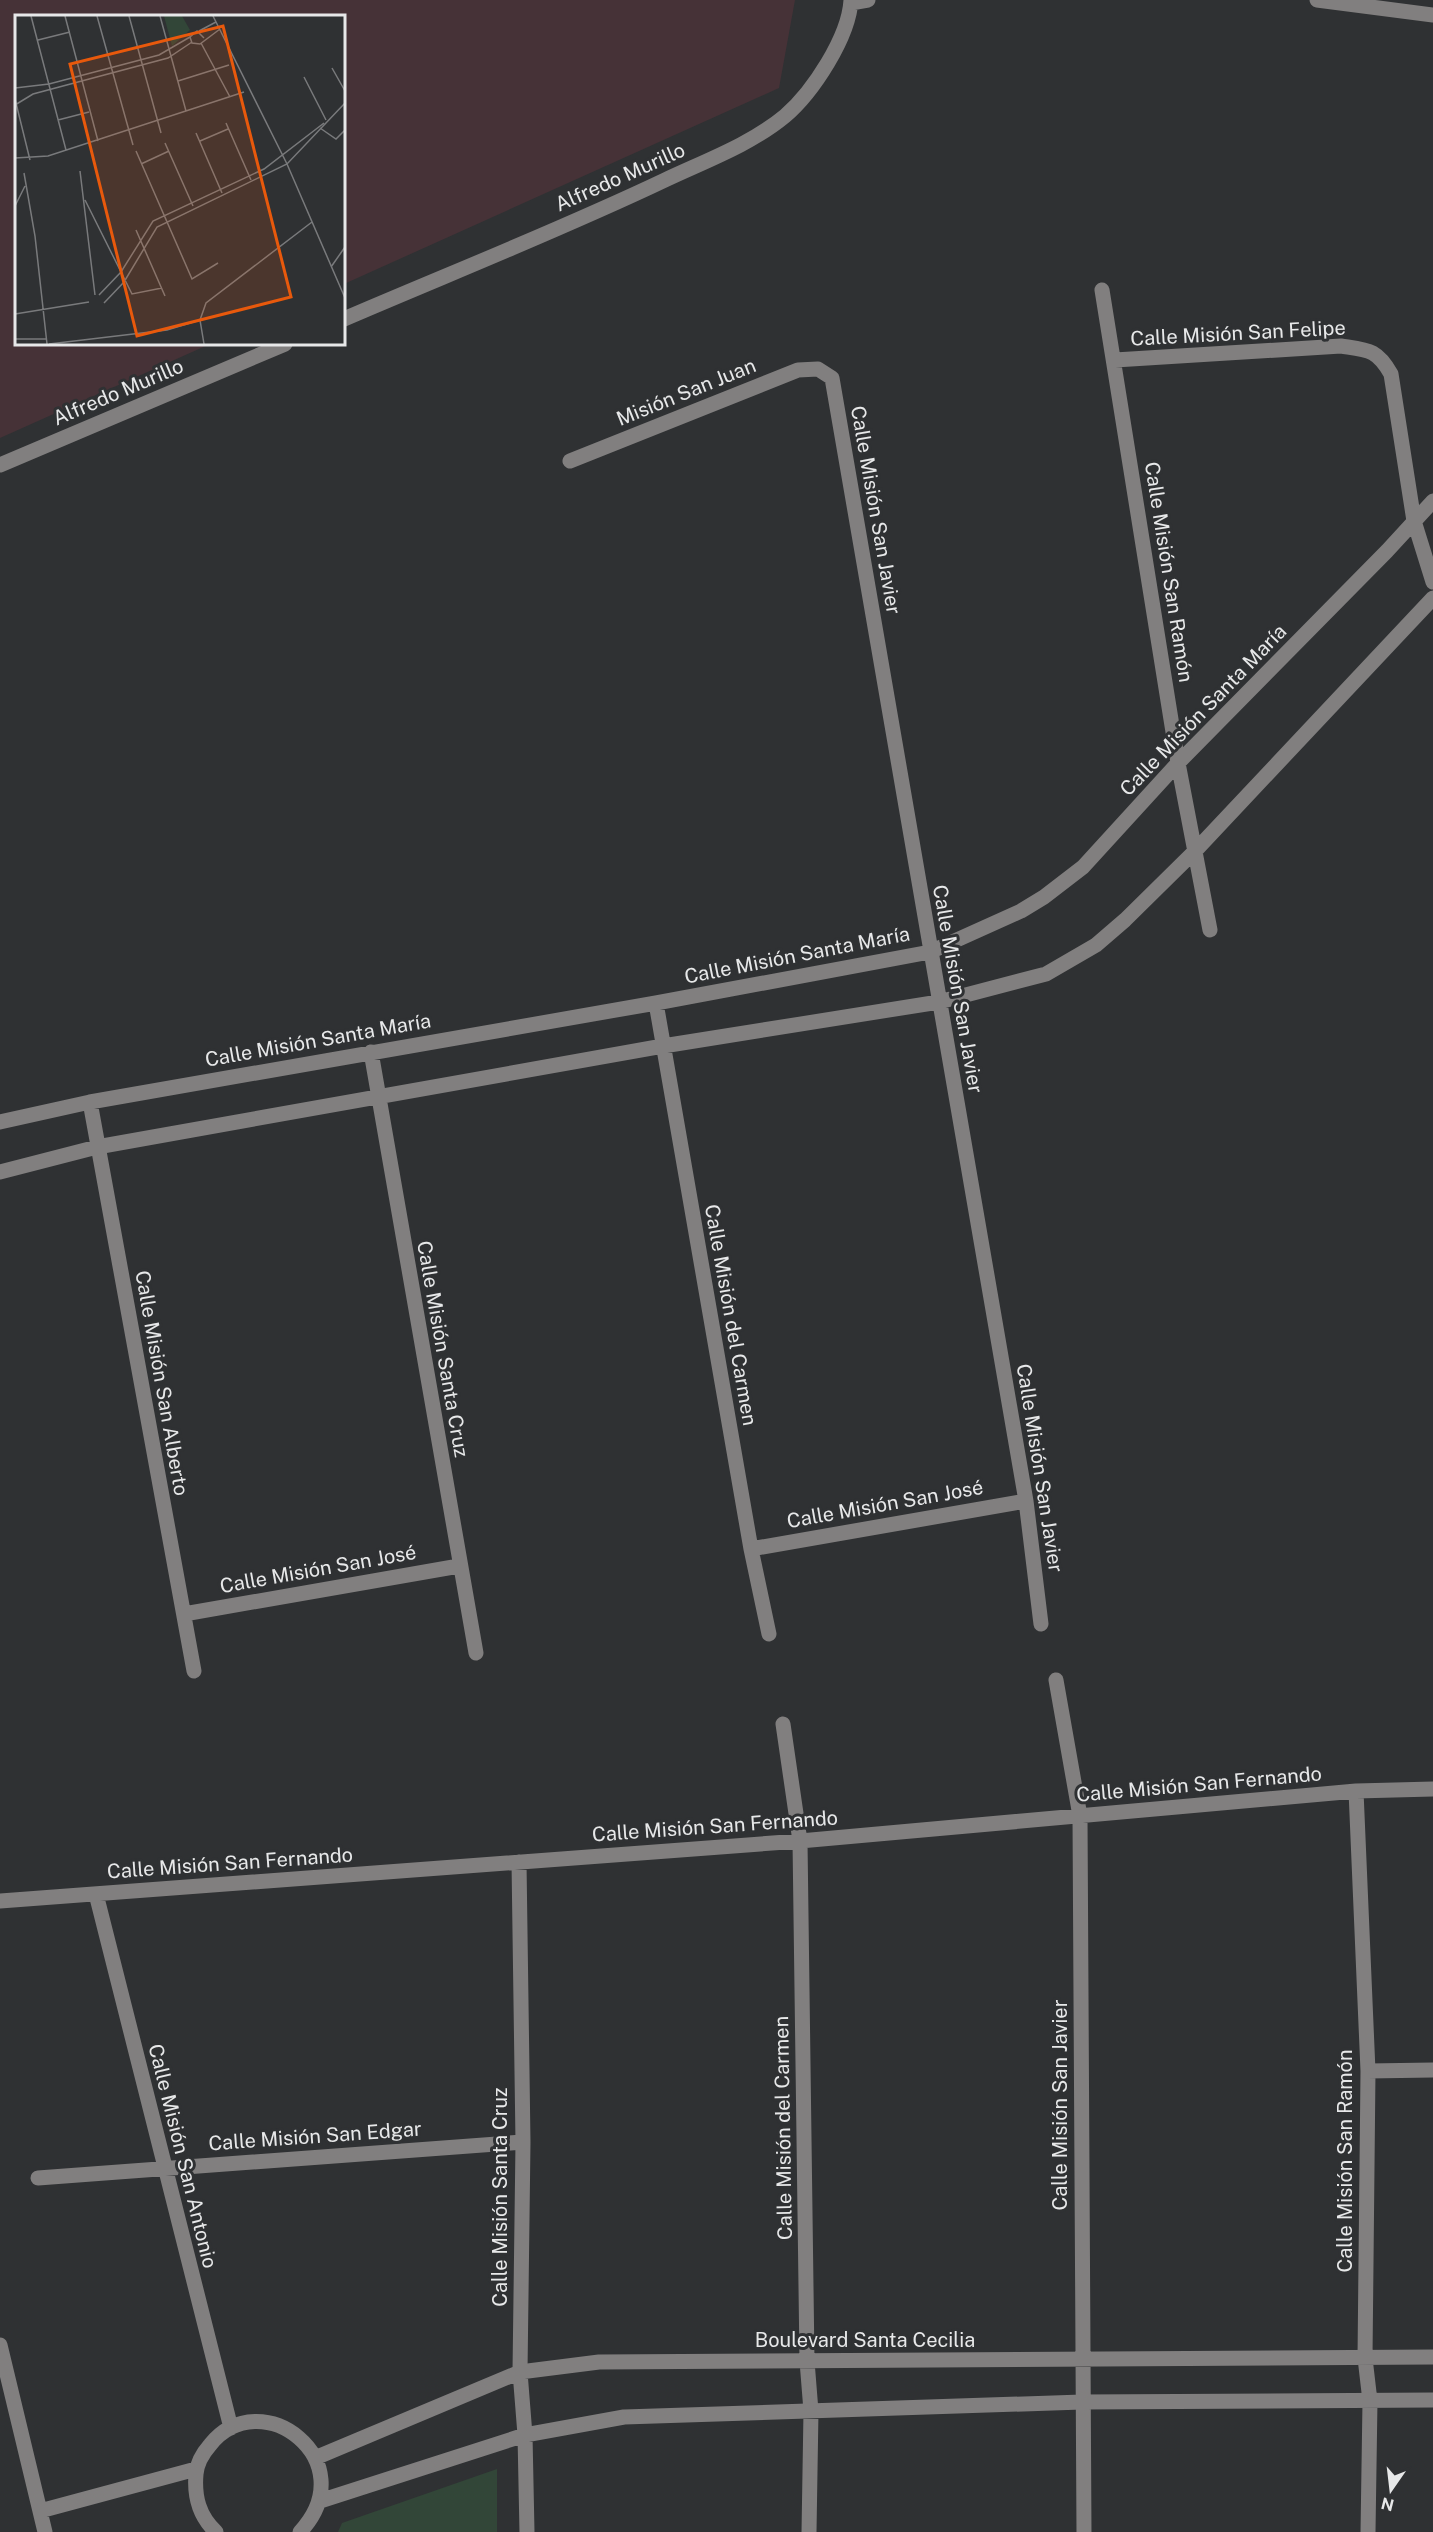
<svg xmlns="http://www.w3.org/2000/svg" width="1433" height="2532" font-family="'Public Sans',sans-serif">
  <style>
    .education { fill: #463237 }
    .green { fill: #324638 }
    .lines { fill: none; stroke-linecap: round; stroke-linejoin: round }
    .minor { stroke: #817f7f; stroke-width: 15 }
    .labels { text-anchor: middle; stroke-width: 6; stroke-linejoin: round; paint-order: stroke }
    .street-label { font-size: 20px; fill: #e7e8e9; stroke: #2f3133 }
    .inset-road { fill: none; stroke: #797a7c; stroke-width: 1.5 }
    .view { fill: #e8590c; fill-opacity: 0.15; stroke: #e8590c; stroke-width: 3 }
    .inset-edge { fill: none; stroke: #e7e8e9; stroke-width: 3 }
  </style>
  <rect width="100%" height="100%" fill="#2f3133"/>
  <path class="education" d="M0 0H795L779 88 344 284V16H16V344H210L0 438Z"/>
  <path class="green" d="M497 2469V2532H338L342 2523Z"/>
  <g class="lines">
    <path class="minor" d="M1317 0 1433 15
      M851 3 868 0
      M1102 290 1178 763 1210 930
      M344 319C451 273 560 230 665 180 705 161 750 145 785 116 813 92 849 37 851 0
      M1115 360 1341 346C1368 350 1377 349 1391 374L1414 521 1433 582
      M570 461 798 370 818 369 832 378 1026 1501 1041 1624
      M0 465 285 344
      M656 1003 751 1549 769 1634
      M371 1052 476 1653
      M90 1102 194 1671
      M0 1122 90 1102 656 1003 930 952 1021 911 1044 897 1083 867 1178 763 1387 551 1433 501
      M0 1172 97 1147 663 1046 939 1002 1046 974 1096 945 1125 920 1195 851 1433 598
      M751 1549 1026 1501
      M184 1614 459 1566
      M1056 1680 1080 1816 1084 2532
      M783 1724 800 1841 807 2361 811 2411 809 2532
      M1356 1791 1368 2071 1365 2358 1370 2401 1368 2532
      M519 1862 523 2142 520 2372 525 2435 527 2532
      M96 1894 231 2428
      M0 1901 800 1841 1356 1791 1433 1789
      M1368 2071 1433 2070
      M38 2178 523 2142
      M0 2345 45 2532
      M315 2458 520 2372 599 2362 1433 2357
      M320 2501 525 2435 624 2417 1082 2402 1433 2400
      M40 2511 196 2469
      M216 2532C199 2516 194 2497 196 2474 197 2463 203 2453 210 2445 261 2381 366 2461 300 2532"/>
  </g>
  <g class="labels">
    <g class="street-label">
      <text transform="translate(620 177) rotate(-24)" y="7">Alfredo Murillo</text>
      <text transform="translate(1238 333) rotate(-3)" y="7">Calle Misión San Felipe</text>
      <text transform="translate(118 392) rotate(-23)" y="7">Alfredo Murillo</text>
      <text transform="translate(686 392) rotate(-22)" y="7">Misión San Juan</text>
      <text transform="translate(876 510) rotate(80)" y="7">Calle Misión San Javier</text>
      <text transform="translate(1169 572) rotate(81)" y="7">Calle Misión San Ramón</text>
      <text transform="translate(1203 710) rotate(-46)" y="7">Calle Misión Santa María</text>
      <text transform="translate(797 955) rotate(-11)" y="7">Calle Misión Santa María</text>
      <text transform="translate(958 989) rotate(80)" y="7">Calle Misión San Javier</text>
      <text transform="translate(318 1040) rotate(-10)" y="7">Calle Misión Santa María</text>
      <text transform="translate(731 1315) rotate(80)" y="7">Calle Misión del Carmen</text>
      <text transform="translate(443 1349) rotate(80)" y="7">Calle Misión Santa Cruz</text>
      <text transform="translate(162 1383) rotate(80)" y="7">Calle Misión San Alberto</text>
      <text transform="translate(1040 1468) rotate(81)" y="7">Calle Misión San Javier</text>
      <text transform="translate(885 1504) rotate(-10)" y="7">Calle Misión San José</text>
      <text transform="translate(318 1569) rotate(-10)" y="7">Calle Misión San José</text>
      <text transform="translate(1199 1784) rotate(-5)" y="7">Calle Misión San Fernando</text>
      <text transform="translate(715 1826) rotate(-4)" y="7">Calle Misión San Fernando</text>
      <text transform="translate(230 1863) rotate(-4)" y="7">Calle Misión San Fernando</text>
      <text transform="translate(1060 2105) rotate(-90)" y="7">Calle Misión San Javier</text>
      <text transform="translate(783 2128) rotate(-91)" y="7">Calle Misión del Carmen</text>
      <text transform="translate(315 2136) rotate(-4)" y="7">Calle Misión San Edgar</text>
      <text transform="translate(183 2156) rotate(76)" y="7">Calle Misión San Antonio</text>
      <text transform="translate(1345 2161) rotate(-90)" y="7">Calle Misión San Ramón</text>
      <text transform="translate(500 2197) rotate(-90)" y="7">Calle Misión Santa Cruz</text>
      <text x="865" y="2347">Boulevard Santa Cecilia</text>
    </g>
  </g>
  <g transform="translate(15 15)">
    <rect width="330" height="330" fill="#2f3133"/>
    <path d="M149 1H167L175 15 157 31Z" fill="#324638"/>
    <path class="inset-road" d="M16 1 51 135M50 1 83 126M82 1 118 130M114 1 146 118M145 1 171 96M198 1 272 149 330 283M184 16 201 7M189 23 182 16 175 22 177 28 185 29 205 14M23 25 55 17M186 28 215 82M317 53 330 76M289 62 311 105M163 66 214 50M0 73 34 69 144 40 175 22M0 84 15 145M0 90 18 79 153 43 177 27M43 105 74 97M211 108 236 165M305 113 321 124 330 115M181 118 207 178M185 126 213 114M150 128 178 191M121 136 177 264 203 248M0 143 33 141 229 77M126 149 154 136M65 156 80 280M9 158 20 221 32 329M70 185 117 279 147 273M0 191 10 171M121 215 150 281M316 252 330 232M84 280 106 257 138 206 249 154 309 108M89 288 109 267 142 212 272 149 330 88M0 299 74 287M0 324H31M34 329 152 315 185 305M189 329 185 305 191 288 297 207"/>
    <path class="view" d="M208 11 276 282 122 321 55 49Z"/>
    <rect width="330" height="330" class="inset-edge"/>
  </g>
  <g transform="translate(1391 2490) rotate(194)" stroke="#2f3133" stroke-width="4.5" paint-order="stroke">
  <path d="M0-4.5L10 22L0 15L-10 22Z" fill="#e7e8e9"/>
  <text y="-9" font-size="16" font-weight="bold" text-anchor="middle" fill="#e7e8e9">N</text>
  </g>
</svg>
